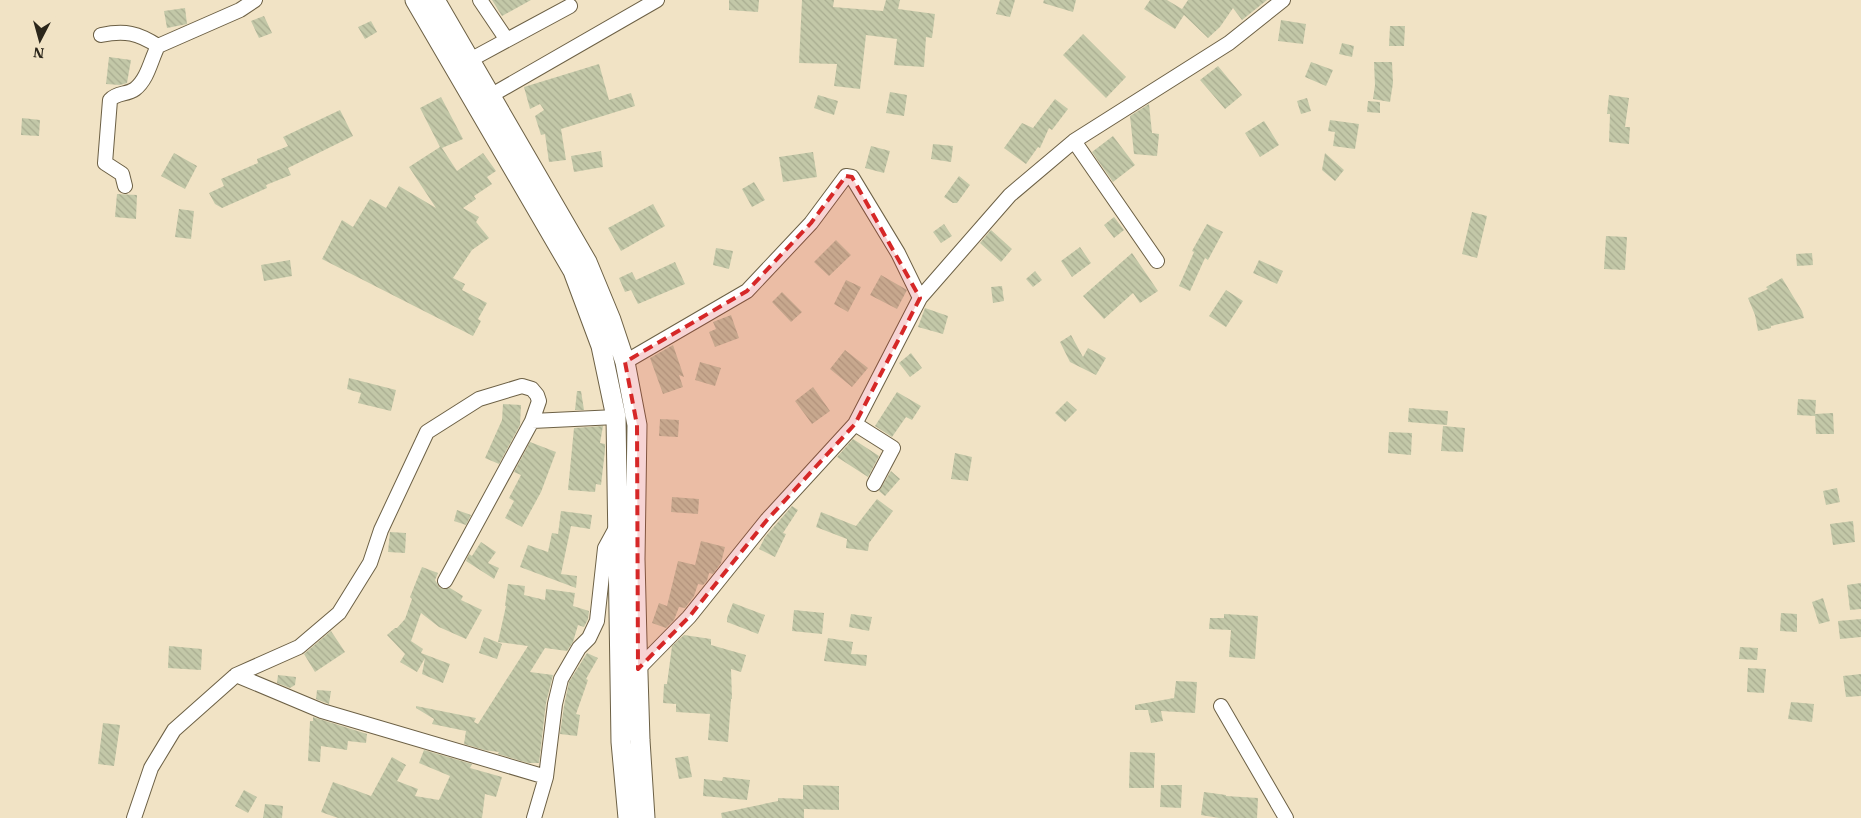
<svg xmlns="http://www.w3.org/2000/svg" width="1861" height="818" font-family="'IBM Plex Serif',serif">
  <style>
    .building { fill: url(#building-back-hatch) }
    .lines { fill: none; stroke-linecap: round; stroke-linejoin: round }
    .street-casing { stroke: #6c6045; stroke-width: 16 }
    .secondary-casing { stroke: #6c6045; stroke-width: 21 }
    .street { stroke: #fff; stroke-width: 14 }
    .secondary { stroke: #fff; stroke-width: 19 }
    .marked { fill: #d62828; fill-opacity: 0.2; stroke: #d62828; stroke-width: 4; stroke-dasharray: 10 6; stroke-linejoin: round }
  </style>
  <defs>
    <pattern id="building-back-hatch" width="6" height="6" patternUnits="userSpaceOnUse" patternTransform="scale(1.25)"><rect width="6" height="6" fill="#c3c8a8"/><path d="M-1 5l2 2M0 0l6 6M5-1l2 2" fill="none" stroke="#a8ac90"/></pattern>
  </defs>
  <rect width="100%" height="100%" fill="#f1e3c5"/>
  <path class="building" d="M492 0H531L502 16Z
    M729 0H759L758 12 729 10Z
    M802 0H834L833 7 883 11 886 0H900L898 9 935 14 932 38 926 37 924 67 894 65 897 39 866 35 860 89 834 86 837 64 799 63Z
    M1000 0H1015L1010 17 996 14Z
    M1044 0H1076L1073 12 1043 3Z
    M1150 0H1167L1182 9 1188 0H1267L1242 20 1233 8 1220 27 1208 38 1184 15 1175 29 1144 9Z
    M185 8 187 24 167 28 164 11Z
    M264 16 272 33 259 38 251 21Z
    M1281 20 1306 24 1303 44 1278 41Z
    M371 21 377 32 365 39 358 27Z
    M1390 26H1405L1404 46H1389Z
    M1083 34 1126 77 1106 98 1063 55Z
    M1342 43 1354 46 1352 57 1339 54Z
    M109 57 131 60 127 83 120 85 106 84Z
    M1311 62 1333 70 1326 86 1305 77Z
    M1374 62H1392L1393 83 1390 102 1373 99 1375 85Z
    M599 64 609 100 631 93 635 106 561 129 566 160 549 162 545 134 541 135 535 116 544 110 540 104 530 109 524 87Z
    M1218 66 1242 95 1225 109 1200 80Z
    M890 92 907 95 904 116 886 113Z
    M818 95 838 101 834 115 814 108Z
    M1609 95 1629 98 1625 127H1630L1629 144 1609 142 1610 114H1607Z
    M441 97 463 139 442 148 457 171 483 153 496 171 487 177 492 184 474 196 476 199 463 208 479 217 476 222 489 238 472 250 453 278 465 284 462 290 487 303 478 319 481 321 473 336 322 259 342 220 353 227 370 199 386 208 399 186 436 208 409 167 440 147 420 108Z
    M1307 98 1311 111 1301 114 1297 101Z
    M1055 99 1068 109 1052 130 1049 128 1040 148 1038 147 1026 164 1004 148 1022 123 1033 128Z
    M1368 101 1380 102V113L1367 112Z
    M1149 104 1152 133 1159 134 1157 156 1134 154 1130 116Z
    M340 110 353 136 288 168 291 175 266 185 267 188 222 208 215 204 209 193 224 186 221 179 258 163 257 159 288 146 283 137Z
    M22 118 40 120 39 136 21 135Z
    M1330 120 1359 124 1355 149 1333 146 1335 132 1328 131Z
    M1264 121 1279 145 1260 157 1245 133Z
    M1113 136 1135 165 1113 182 1092 152Z
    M933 144 953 146 951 162 931 159Z
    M871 146 890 151 884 173 865 168Z
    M601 151 603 167 574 172 571 156Z
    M813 152 817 177 783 182 779 157Z
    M174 153 197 166 185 189 161 176Z
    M1325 153 1344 170 1335 181 1322 170Z
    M959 176 970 185 957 203H953L944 197Z
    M754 182 765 200 752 207 742 189Z
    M117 194 137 195 136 219 115 217Z
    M653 204 665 226 621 251 608 228Z
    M179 209 194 211 191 239 175 237Z
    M1472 212 1487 216 1477 258 1462 254Z
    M1114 217 1124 230 1114 238 1104 225Z
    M944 224 952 236 941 243 933 232Z
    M1207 224 1223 232 1208 260 1205 258 1190 291 1179 286 1194 252 1192 251Z
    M991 230 1012 249 1001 262 980 243Z
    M1606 236 1627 237 1625 270 1604 269Z
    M836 240 851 255 829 276 814 262Z
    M1080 247 1091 263 1072 277 1061 261Z
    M716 248 733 251 729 269 713 265Z
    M1132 253 1158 291 1140 303 1133 293 1104 319 1083 296Z
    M1812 253 1813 265 1797 266 1796 254Z
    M290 260 292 276 264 281 261 265Z
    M1259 260 1283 271 1277 284 1253 273Z
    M675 262 685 284 638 304 631 290 625 292 619 278 632 272 636 280Z
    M1035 271 1042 280 1033 287 1026 279Z
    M881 275 907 290 897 309 870 295Z
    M1782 278 1802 311 1804 318 1771 326V328L1758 331 1755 315 1748 298 1768 289 1766 287Z
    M846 280 861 287 848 312 834 304Z
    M1002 286 1004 301 993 303 991 287Z
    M1226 290 1243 301 1226 327 1209 316Z
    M782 292 802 312 791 322 772 302Z
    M925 308 948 316 943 334 918 327Z
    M731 315 739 338 715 347 709 332 716 329 713 322Z
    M1071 335 1083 357 1088 348 1106 358 1096 375 1070 362 1060 342Z
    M673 345 684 377 679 375 683 387 663 394 650 358Z
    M845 350 868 368 852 387 830 369Z
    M911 353 922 368 910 377 899 363Z
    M700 362 721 368 715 386 695 380Z
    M349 378 396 390 391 411 358 403 361 393 347 389Z
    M813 387 830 411 812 424 795 401Z
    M577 391H581L584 410H575Z
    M897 392 921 406 912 420 906 417 892 437 875 426Z
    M1798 399 1816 400 1815 416 1797 415Z
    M1067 401 1077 410 1065 422 1055 413Z
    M503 404 521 405 520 425 499 464 485 458 502 420Z
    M1409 408 1448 411 1447 425 1408 422Z
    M1833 413 1834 434H1816L1815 414Z
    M660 419 679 420 678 437 659 436Z
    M603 426 600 443 605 444V450L601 485 596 484 595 492 568 490 574 428Z
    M1443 426 1465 428 1463 452 1441 451Z
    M1389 432 1412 433 1411 455 1388 453Z
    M853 439 879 456 868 477 837 457Z
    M530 442 556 452 541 492 522 527 505 518 514 501 509 498 521 475 514 472Z
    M955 453 972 457 968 481 951 479Z
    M891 471 900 479 885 496 879 491Z
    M1837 488 1840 502 1826 505 1823 491Z
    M672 497 699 499 698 514 671 512Z
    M877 499 893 511 869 543 868 551 846 548 847 539 816 527 821 512 856 526Z
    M792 506 798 510 783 533 786 534 775 557 759 549 765 537Z
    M457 510 471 515 466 525 454 521Z
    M561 511 592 515 590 529 571 526 561 574 577 576 576 588 520 567 528 545 548 552 552 533 558 534Z
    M1853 521 1855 542 1833 545 1830 524Z
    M390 532 406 533 405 553 388 552Z
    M701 541 725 547 721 563 713 574 709 573 707 581 703 585 698 584 694 596 685 608 679 607 674 620 666 628 652 623 659 603 667 606 678 561 695 565Z
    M481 542 496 552 488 563 499 568 494 579 466 561 469 554 472 556Z
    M422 567 438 573 435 580 440 588H450L463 596 461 600 482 610 466 639 439 627 421 613 411 641 423 649 421 653 450 664 443 683 422 674 425 658 417 672 400 662 405 654 387 635 395 628H397L405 619 412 599 410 597Z
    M1861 583V609L1850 610 1847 585Z
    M508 584 525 586 524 595 545 600 546 589 575 593 573 606 589 611 588 619 584 627 578 625 573 642 567 651 545 648 530 672 553 675 546 703 539 763H528L498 754 499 752 484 750 464 744 466 731 432 724 434 719 416 708V706L476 718 474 722 478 724 528 646 498 642 506 606H505Z
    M1823 598 1830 621 1819 624 1812 602Z
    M733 603 765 615 758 634 727 622V618Z
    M794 610 824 613 822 634 792 631Z
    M1781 613 1797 614V632L1780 631Z
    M851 614 872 617 869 631 849 627Z
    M1224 614 1258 616 1255 659 1229 657 1231 630 1209 629 1210 618H1224Z
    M1861 619V637L1840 639 1838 621Z
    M331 631 345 652 315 672 304 654Z
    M684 635 711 639V645L746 655 741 672 731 669 732 699H731L728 742 708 740 710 714 676 712V704L663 703 664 684H667L672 646Z
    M484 637 502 644 497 659 479 653Z
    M828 638 853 642 851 654 867 655 866 666 824 661Z
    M169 646 202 649 201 670 168 668Z
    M1740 647 1758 648 1757 660 1739 659Z
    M587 653 598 658 586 679 588 680 576 714 580 715 577 736 560 734 564 706 569 682Z
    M1748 668 1766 669 1764 693 1747 692Z
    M1861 674V696L1846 697 1843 676Z
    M278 675 296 677 295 685 290 688 277 683Z
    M1176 681 1197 682 1195 713 1161 711 1163 721 1151 723 1148 710H1135V705L1174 698Z
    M317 690 331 691 329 704 316 699Z
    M1791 702 1814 704 1812 722 1788 719Z
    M313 717 367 734 366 743 348 741 347 750 321 746 320 762 308 761 310 721H313Z
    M103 723 120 725 114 766 98 764Z
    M424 750 472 764 470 768 502 777 496 797 485 794 482 818H338L321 812 333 782 371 796 392 757 406 765 397 781 418 789 415 796 439 800 450 776 419 763Z
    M1130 752 1155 753 1154 788H1129Z
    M688 756 692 777 679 779 675 758Z
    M723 777 750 780 747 800 703 796 704 779 722 781Z
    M803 785 839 786V810L804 809V818H722L721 813 778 801V798L803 799Z
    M1161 785H1182L1181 808 1160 807Z
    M244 790 257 797 248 813 235 806Z
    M1204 792 1226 795V796L1258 798 1257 818H1219L1201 815Z
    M265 804 283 806 282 818H263Z"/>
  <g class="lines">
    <g class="street-casing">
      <path id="street" d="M480 0 507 40 570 6
        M101 35C125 30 138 33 158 46
        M470 60 507 40
        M490 96 657 0
        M1074 141 1157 261
        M125 186 122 174 105 163 110 100C117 92 127 95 135 89 148 79 151 59 158 46L240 10 255 0
        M625 362 747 291 811 223 846 176 852 177 898 253 920 298
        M532 421 616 417
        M855 424 893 448 874 484
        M638 669 689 617 767 520 855 424 920 298 1010 195 1074 141 1229 43 1283 0
        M236 675 322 711 546 777
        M1221 706 1286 818
        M134 818 151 768 174 730 236 675 299 647 339 613 370 563 381 530 427 432 479 399 522 386 532 389 537 395 539 401 532 421 445 581
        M534 818 546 777 555 704 561 679 579 648 589 638 597 621 605 548 617 526"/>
    </g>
    <g class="secondary-casing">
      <path id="secondary" d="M415 0 573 271 601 346 616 417 621 742 628 818
        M435 0 587 262 611 320 625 362 637 425 635 559 637 641 640 740 645 818"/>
    </g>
    <use href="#street" class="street"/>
    <use href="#secondary" class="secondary"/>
  </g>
  <path class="marked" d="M846 176 852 177 920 298 855 424 767 520 689 617 638 669 637 425 625 362 747 291 811 223Z"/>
  <g transform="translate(40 40) rotate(186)" stroke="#f1e3c5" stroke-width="4" paint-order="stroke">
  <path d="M0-4L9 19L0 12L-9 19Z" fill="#2b261b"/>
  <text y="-8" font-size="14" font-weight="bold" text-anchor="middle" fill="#2b261b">N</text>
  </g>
</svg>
